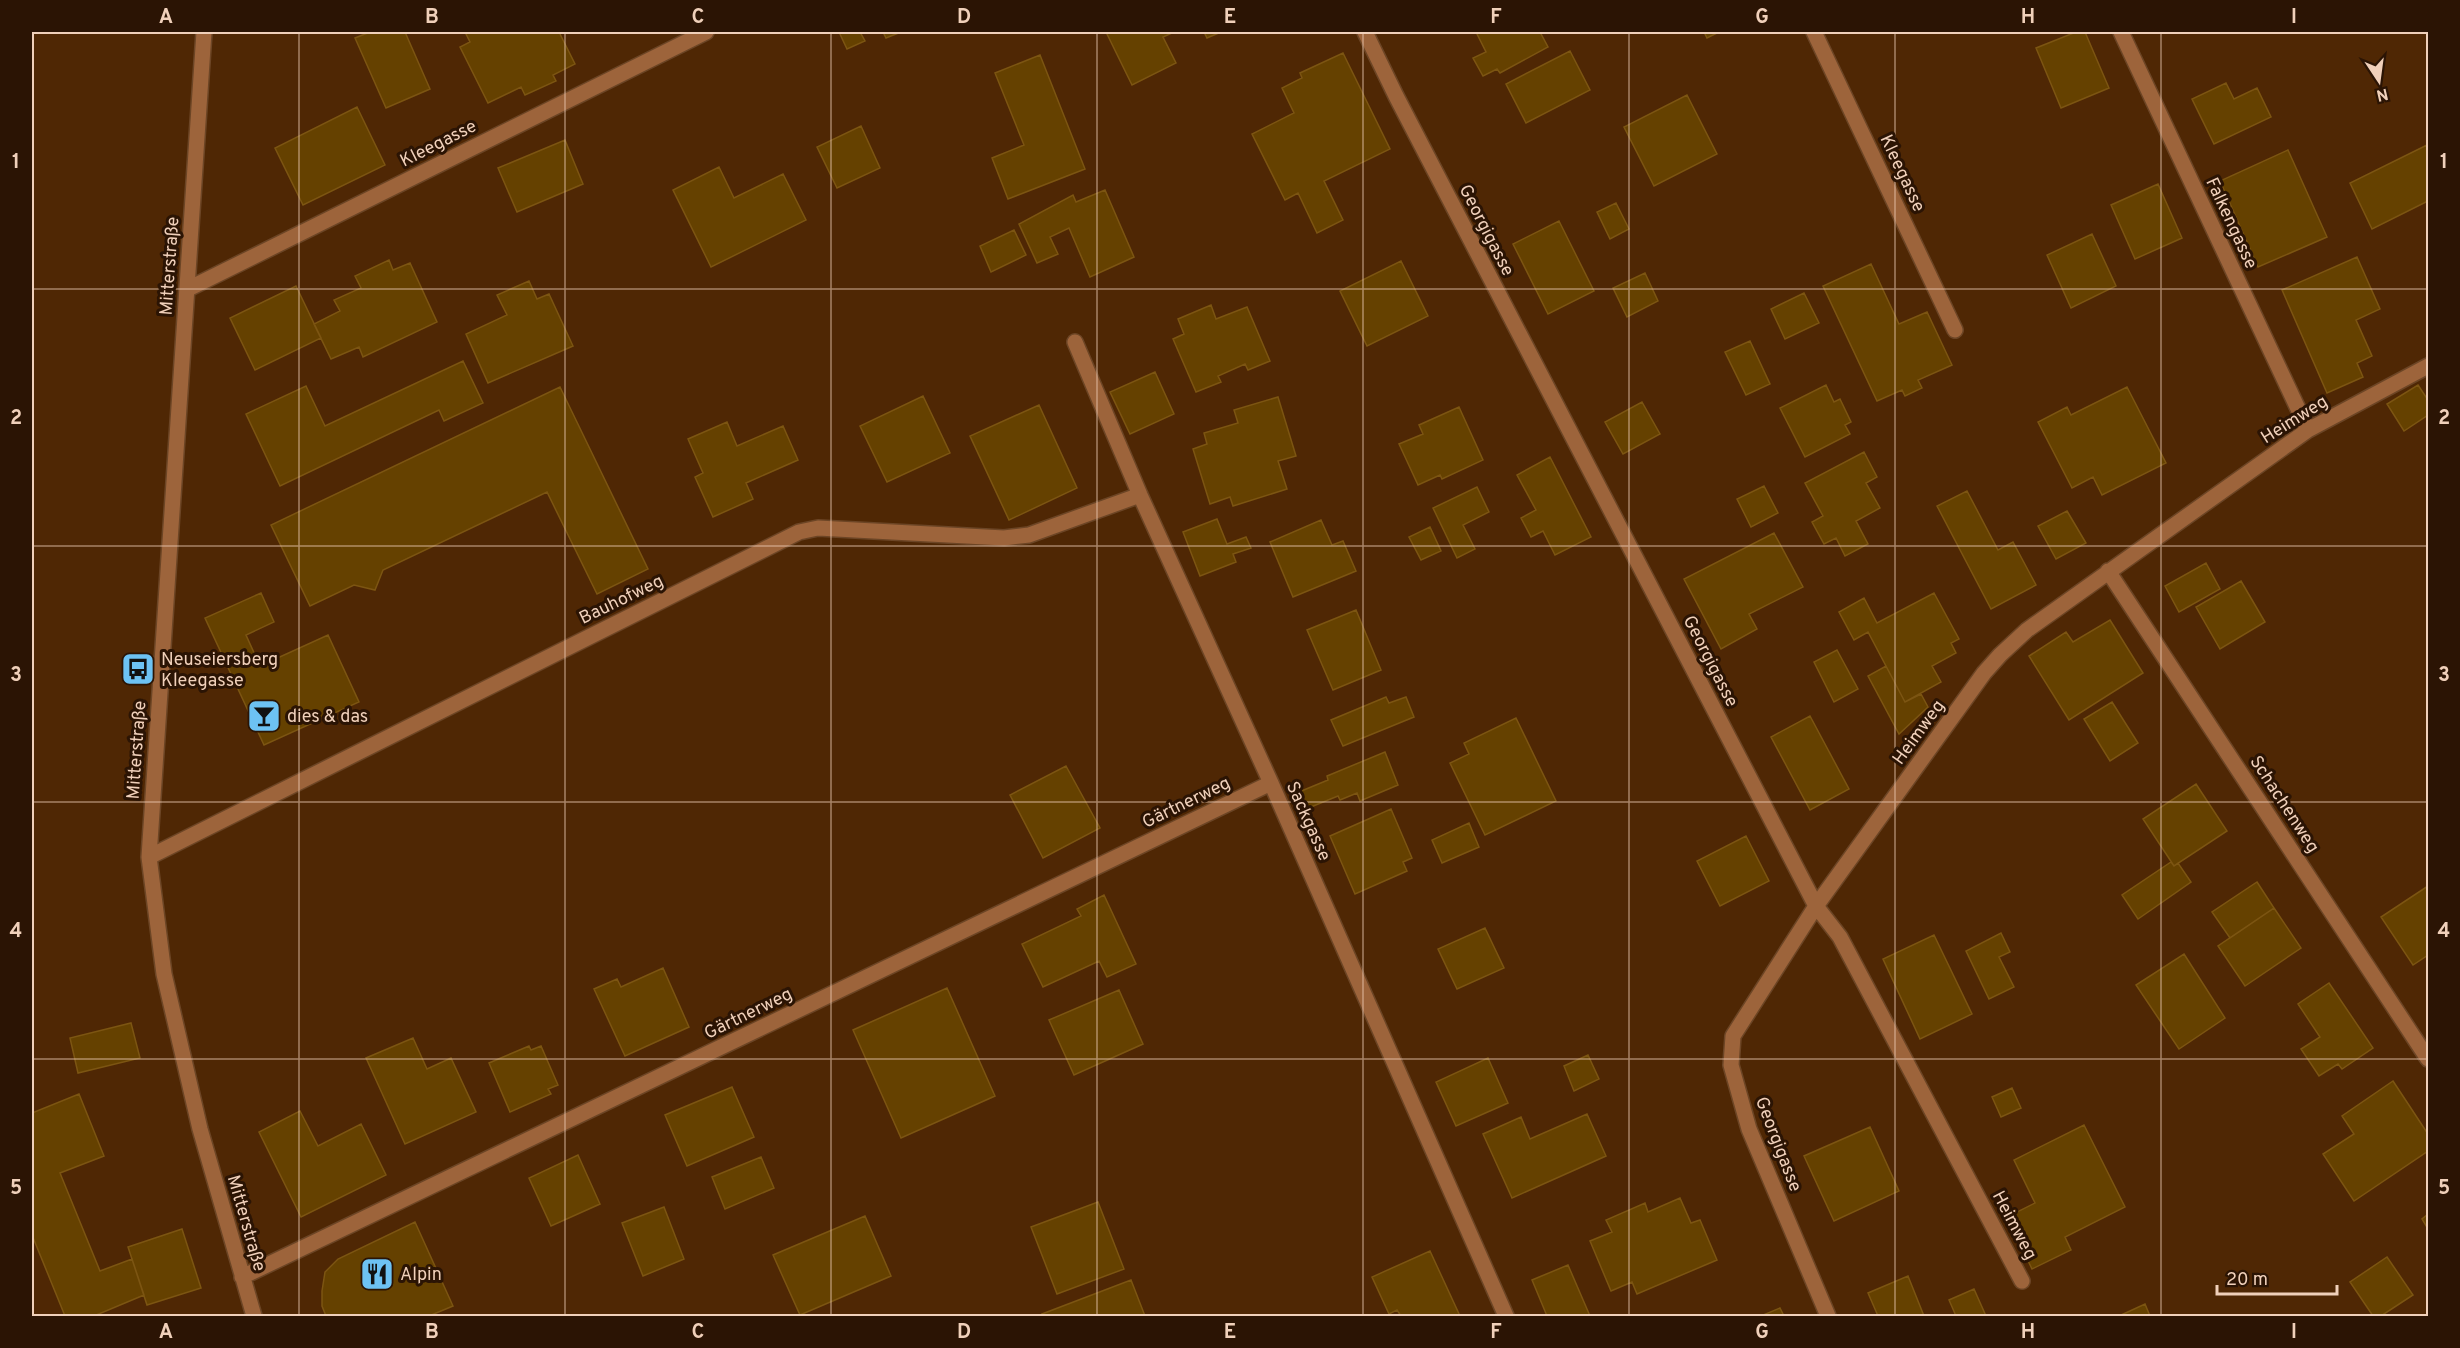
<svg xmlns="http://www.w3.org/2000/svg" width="2460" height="1348" font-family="Overpass,sans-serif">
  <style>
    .building { fill: #654100; stroke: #7c5512; stroke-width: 1.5 }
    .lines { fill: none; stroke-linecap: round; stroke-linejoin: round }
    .minor-casing { stroke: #6c4525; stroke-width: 18 }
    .minor { stroke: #9d643b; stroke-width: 15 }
    .grid { fill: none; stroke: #f0d0ba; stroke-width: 1.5; stroke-opacity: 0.55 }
    .labels { text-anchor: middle; stroke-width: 6; stroke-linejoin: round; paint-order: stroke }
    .street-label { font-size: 18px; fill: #f0d0ba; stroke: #2b1404 }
    .poi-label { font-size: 18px; fill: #f0d0ba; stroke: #2b1404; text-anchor: start }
    .neatline { fill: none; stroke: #f0d0ba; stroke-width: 2 }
    .grid-label { font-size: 20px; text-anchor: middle; font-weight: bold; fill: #f0d0ba }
  </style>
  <rect width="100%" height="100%" fill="#4f2704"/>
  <path class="building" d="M370 32H405L430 89 386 108 355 38Z
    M465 32H559L575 64 553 75 556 81 525 95 521 87 488 103 460 47 470 42Z
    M839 32H860L865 41 847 49Z
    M883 32H901L886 38Z
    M1106 32H1174L1163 37 1176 63 1132 85Z
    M1204 32H1221L1207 38Z
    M1476 32H1540L1548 47 1500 73 1497 69 1483 76 1473 58 1486 52Z
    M1704 32H1719L1707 38Z
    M2076 32H2085L2109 88 2061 108 2036 48Z
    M1570 51 1590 90 1526 123 1506 84Z
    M1343 53 1390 149 1324 181 1343 220 1317 233 1298 193 1285 200 1252 134 1294 113 1282 88 1302 78 1300 73Z
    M1040 55 1085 169 1008 199 992 158 1024 145 995 73Z
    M2226 83 2234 99 2257 88 2271 117 2214 144 2192 99Z
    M1687 95 1717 154 1654 186 1624 127Z
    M357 107 385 165 303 205 275 148Z
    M861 126 880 168 837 188 817 147Z
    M565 140 583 184 517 212 498 168Z
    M2427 145 2428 201 2372 229 2350 183Z
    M2288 150 2327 237 2258 267 2220 181Z
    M719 167 734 198 783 174 806 220 711 267 673 190Z
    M2158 184 2182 238 2135 259 2111 205Z
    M1105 190 1134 257 1090 277 1069 228 1050 237 1058 254 1037 263 1019 224 1073 195 1076 202Z
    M1616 203 1629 229 1610 239 1597 212Z
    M1559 221 1594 291 1548 314 1513 244Z
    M1014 230 1026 255 991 272 980 246Z
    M2092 234 2116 286 2071 308 2047 255Z
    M2357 257 2380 309 2356 320 2372 356 2357 363 2363 377 2327 393 2282 290Z
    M389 260 393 270 410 263 437 322 363 357 359 347 331 359 314 324 340 311 334 300 361 288 355 276Z
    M1401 261 1428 316 1367 346 1340 291Z
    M1871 264 1899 324 1927 312 1952 365 1918 380 1922 388 1905 396 1902 390 1877 401 1823 286Z
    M1645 273 1658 301 1627 317 1613 288Z
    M529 281 537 299 549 294 573 346 488 383 466 334 507 315 497 295Z
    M296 286 321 338 255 370 230 318Z
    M1804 293 1819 323 1785 339 1771 309Z
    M1211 305 1216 319 1247 307 1270 361 1248 370 1245 364 1218 376 1221 382 1196 392 1173 339 1184 334 1178 319Z
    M1750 341 1770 384 1746 395 1725 352Z
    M463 361 483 403 444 421 439 410 280 486 246 414 306 386 325 426Z
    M1155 372 1174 414 1130 434 1110 392Z
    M1826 385 1834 402 1840 399 1851 422 1845 425 1850 434 1805 457 1780 408Z
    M2418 385 2428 400V415L2404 431 2387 404Z
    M560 387 648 569 597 594 547 492 383 570 375 590 354 585 310 606 271 525Z
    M2127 387 2166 463 2102 495 2093 477 2072 488 2038 422 2067 407 2071 415Z
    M923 396 950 453 887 482 860 426Z
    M1278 397 1296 456 1278 461 1287 489 1233 506 1230 497 1210 504 1193 449 1207 444 1204 433 1238 423 1234 410Z
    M1642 402 1660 434 1623 454 1605 422Z
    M1039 405 1077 488 1009 520 970 436Z
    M1459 407 1483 460 1442 479 1440 475 1418 485 1399 444 1423 434 1419 425Z
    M727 422 737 446 783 426 798 460 746 483 753 499 713 517 695 477 703 473 688 439Z
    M1864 452 1877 477 1866 483 1880 508 1856 521 1868 544 1845 556 1836 538 1824 544 1812 522 1823 516 1805 483Z
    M1550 457 1591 537 1555 555 1543 531 1531 537 1521 518 1536 510 1517 475Z
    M1764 486 1778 513 1751 527 1737 499Z
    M1477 487 1489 512 1463 525 1475 549 1457 558 1433 508Z
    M1967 491 1998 550 2013 542 2036 585 1991 609 1937 506Z
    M2067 511 2086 543 2056 559 2038 526Z
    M1217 519 1227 544 1246 537 1251 548 1233 554 1236 562 1200 576 1183 532Z
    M1321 520 1332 545 1343 541 1356 571 1293 597 1270 542Z
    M1430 527 1441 551 1421 560 1409 537Z
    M1774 533 1803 587 1749 614 1757 629 1721 649 1684 579Z
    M2206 563 2220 589 2179 612 2165 586Z
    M2241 581 2265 622 2220 649 2196 607Z
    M261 593 274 622 246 635 260 666 328 635 359 702 264 745 205 618Z
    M1934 593 1959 639 1951 643 1956 653 1932 666 1941 682 1905 702 1868 632 1854 640 1839 612 1864 598 1877 623Z
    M1356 610 1381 670 1333 690 1307 630Z
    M2110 620 2143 673 2069 720 2029 656 2066 632 2073 642Z
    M1837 650 1858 689 1834 702 1814 662Z
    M1886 666 1905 702 1921 694 1928 707 1899 734 1868 676Z
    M1386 697 1389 703 1406 697 1414 717 1343 746 1331 720Z
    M2112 702 2138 743 2110 761 2084 719Z
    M1810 716 1849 789 1810 810 1771 737Z
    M1516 718 1556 801 1485 835 1450 763 1469 754 1464 743Z
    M1385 752 1398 785 1360 801 1357 793 1340 800 1338 796 1306 809 1299 792 1328 780 1327 776Z
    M1066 766 1100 828 1043 858 1010 795Z
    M2196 784 2227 831 2174 866 2143 819Z
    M1391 809 1412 858 1403 862 1407 871 1355 894 1330 836Z
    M1469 823 1479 847 1442 863 1432 840Z
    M1746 836 1769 881 1720 906 1697 861Z
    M2171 862 2174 866 2178 863 2191 882 2138 919 2122 895Z
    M2257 882 2274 908 2230 938 2212 912Z
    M2428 886V955L2413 965 2381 917Z
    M1104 895 1136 964 1107 977 1099 961 1043 987 1022 944 1081 916 1077 909Z
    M2274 908 2301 948 2245 986 2218 946Z
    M1485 928 1504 968 1457 989 1438 949Z
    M2001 933 2010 952 1999 957 2014 987 1989 999 1966 951Z
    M1934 935 1972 1014 1920 1039 1883 959Z
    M2184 954 2225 1018 2179 1049 2136 985Z
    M663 968 689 1027 625 1056 594 989 617 979 621 987Z
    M2329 983 2373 1048 2342 1069 2338 1064 2319 1076 2301 1049 2320 1037 2298 1004Z
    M947 988 995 1096 901 1138 853 1030Z
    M1119 990 1143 1044 1074 1075 1049 1020Z
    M131 1023 140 1058 78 1073 70 1038Z
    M413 1038 427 1069 451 1058 476 1112 405 1144 366 1058Z
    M529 1046 531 1050 541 1046 558 1085 548 1089 551 1094 510 1112 489 1063Z
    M1588 1055 1599 1079 1574 1091 1564 1066Z
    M1488 1058 1508 1103 1456 1126 1436 1082Z
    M2393 1081 2428 1134V1151L2354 1201 2323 1154 2354 1134 2342 1116Z
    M732 1087 754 1137 687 1166 665 1115Z
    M2012 1088 2021 1108 2001 1117 1992 1097Z
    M79 1094 104 1156 60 1173 100 1271 132 1259 144 1295 94 1316H65L32 1235V1113Z
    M300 1111 318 1146 361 1124 386 1175 301 1217 259 1132Z
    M1587 1114 1606 1156 1512 1198 1483 1134 1521 1117 1530 1139Z
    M2084 1125 2125 1207 2065 1237 2071 1250 2032 1269 2007 1217 2035 1203 2014 1160Z
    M1870 1127 1899 1191 1834 1221 1804 1156Z
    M578 1155 600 1204 551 1226 529 1178Z
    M761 1157 774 1188 725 1209 712 1177Z
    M1680 1198 1691 1223 1700 1220 1717 1260 1637 1294 1632 1282 1611 1291 1590 1241 1612 1232 1606 1220 1645 1203 1648 1212Z
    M1098 1202 1124 1269 1057 1294 1031 1227Z
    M664 1207 684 1259 643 1276 622 1223Z
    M2428 1214V1229L2422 1219Z
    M865 1216 891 1276 800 1315 773 1255Z
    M415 1222 453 1306 429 1316H326L322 1306V1291L325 1272 338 1259Z
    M182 1229 201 1288 147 1305 128 1247Z
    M1430 1251 1460 1316H1401L1397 1310 1389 1314 1372 1277Z
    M2387 1257 2413 1295 2381 1316H2373L2350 1282Z
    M1568 1265 1590 1316H1547L1532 1280Z
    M1908 1276 1924 1316H1878L1868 1293Z
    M1131 1280 1145 1316H1043L1042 1314Z
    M1974 1289 1986 1316H1956L1949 1300Z
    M2145 1304 2150 1316H2119Z
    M1780 1308 1784 1316H1761Z"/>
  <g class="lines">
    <g class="minor-casing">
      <path id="minor" d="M204 32 149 857 164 974 200 1129 254 1316
        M1365 32 1396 96 1816 906 1733 1036 1731 1065 1749 1129 1828 1316
        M1814 32 1955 330
        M2121 32 2308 430
        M188 289 706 32
        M1075 342 1140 495 1271 783 1506 1316
        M2108 571 2428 1059
        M149 857 799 532 818 528 1004 538 1029 535 1140 495
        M242 1277 1271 783
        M2022 1281 1840 937 1816 906 1984 673 2000 655 2027 630 2308 430 2428 366"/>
    </g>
    <use href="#minor" class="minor"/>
  </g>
  <path class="grid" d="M299 32V1316M565 32V1316M831 32V1316M1097 32V1316M1363 32V1316M1629 32V1316M1895 32V1316M2161 32V1316M32 289H2428M32 546H2428M32 802H2428M32 1059H2428"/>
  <defs>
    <g id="bus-square" transform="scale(1.725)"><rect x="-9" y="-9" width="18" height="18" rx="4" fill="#6dc2f3" stroke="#2b1404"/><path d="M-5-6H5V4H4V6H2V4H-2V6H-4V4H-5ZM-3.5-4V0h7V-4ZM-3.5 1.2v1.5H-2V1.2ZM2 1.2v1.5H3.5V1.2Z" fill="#111"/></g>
    <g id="bar-square" transform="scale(1.725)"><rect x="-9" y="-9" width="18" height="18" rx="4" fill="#6dc2f3" stroke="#2b1404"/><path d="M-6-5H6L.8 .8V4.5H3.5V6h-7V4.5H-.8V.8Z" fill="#111"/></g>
    <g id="restaurant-square" transform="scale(1.725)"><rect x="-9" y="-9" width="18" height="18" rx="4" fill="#6dc2f3" stroke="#2b1404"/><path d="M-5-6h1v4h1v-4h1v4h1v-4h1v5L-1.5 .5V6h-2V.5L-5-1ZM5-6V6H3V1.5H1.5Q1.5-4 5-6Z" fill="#111"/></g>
  </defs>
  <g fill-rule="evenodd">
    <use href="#bus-square" x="138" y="669"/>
    <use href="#bar-square" x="264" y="716"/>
    <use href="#restaurant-square" x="377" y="1274"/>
  </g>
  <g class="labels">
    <g class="street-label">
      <text transform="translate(438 143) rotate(-27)" y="6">Kleegasse</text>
      <text transform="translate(1903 173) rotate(65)" y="6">Kleegasse</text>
      <text transform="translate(2232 223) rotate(65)" y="6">Falkengasse</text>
      <text transform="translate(1487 230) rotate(63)" y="6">Georgigasse</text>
      <text transform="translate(169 266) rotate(-86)" y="6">Mitterstraße</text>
      <text transform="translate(2294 419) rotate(-32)" y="6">Heimweg</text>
      <text transform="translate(621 599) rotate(-26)" y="6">Bauhofweg</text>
      <text transform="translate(1711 661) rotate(63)" y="6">Georgigasse</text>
      <text transform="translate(1918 732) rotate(-54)" y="6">Heimweg</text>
      <text transform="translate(136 750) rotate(-86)" y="6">Mitterstraße</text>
      <text transform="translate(1186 802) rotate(-26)" y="6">Gärtnerweg</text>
      <text transform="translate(2285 804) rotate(57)" y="6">Schachenweg</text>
      <text transform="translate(1309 821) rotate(66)" y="6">Sackgasse</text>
      <text transform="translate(748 1013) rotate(-26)" y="6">Gärtnerweg</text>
      <text transform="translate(1779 1144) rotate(69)" y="6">Georgigasse</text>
      <text transform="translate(247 1223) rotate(74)" y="6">Mitterstraße</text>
      <text transform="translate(2015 1225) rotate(62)" y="6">Heimweg</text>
    </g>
    <g class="poi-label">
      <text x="161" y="665">Neuseiersberg<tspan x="161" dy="21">Kleegasse</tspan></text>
      <text x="287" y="722">dies &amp; das</text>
      <text x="400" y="1280">Alpin</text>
    </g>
  </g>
  <rect width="2460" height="1348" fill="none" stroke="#2b1404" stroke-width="66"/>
  <g transform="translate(2379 81) rotate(167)" stroke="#2b1404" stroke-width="4.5" paint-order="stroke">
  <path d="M0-4.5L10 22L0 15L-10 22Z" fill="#f0d0ba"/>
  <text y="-9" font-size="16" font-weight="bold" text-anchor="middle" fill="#f0d0ba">N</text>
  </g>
  <path d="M2217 1285v9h120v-9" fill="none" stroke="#f0d0ba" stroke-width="3"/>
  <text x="2226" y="1285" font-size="18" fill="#f0d0ba" stroke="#2b1404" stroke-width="4.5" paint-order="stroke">20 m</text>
  <rect x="33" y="33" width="2394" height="1282" class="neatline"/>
  <g class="grid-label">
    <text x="166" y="23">A</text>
    <text x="432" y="23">B</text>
    <text x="698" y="23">C</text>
    <text x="964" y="23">D</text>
    <text x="1230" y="23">E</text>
    <text x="1496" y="23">F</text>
    <text x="1762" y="23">G</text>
    <text x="2028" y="23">H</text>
    <text x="2294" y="23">I</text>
    <text x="16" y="168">1</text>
    <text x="2444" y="168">1</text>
    <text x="16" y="424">2</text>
    <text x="2444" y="424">2</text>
    <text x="16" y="681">3</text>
    <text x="2444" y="681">3</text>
    <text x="16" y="937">4</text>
    <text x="2444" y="937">4</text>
    <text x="16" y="1194">5</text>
    <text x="2444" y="1194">5</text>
    <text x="166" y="1338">A</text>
    <text x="432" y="1338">B</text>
    <text x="698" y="1338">C</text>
    <text x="964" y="1338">D</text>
    <text x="1230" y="1338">E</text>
    <text x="1496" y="1338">F</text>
    <text x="1762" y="1338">G</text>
    <text x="2028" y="1338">H</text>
    <text x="2294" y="1338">I</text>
  </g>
</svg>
